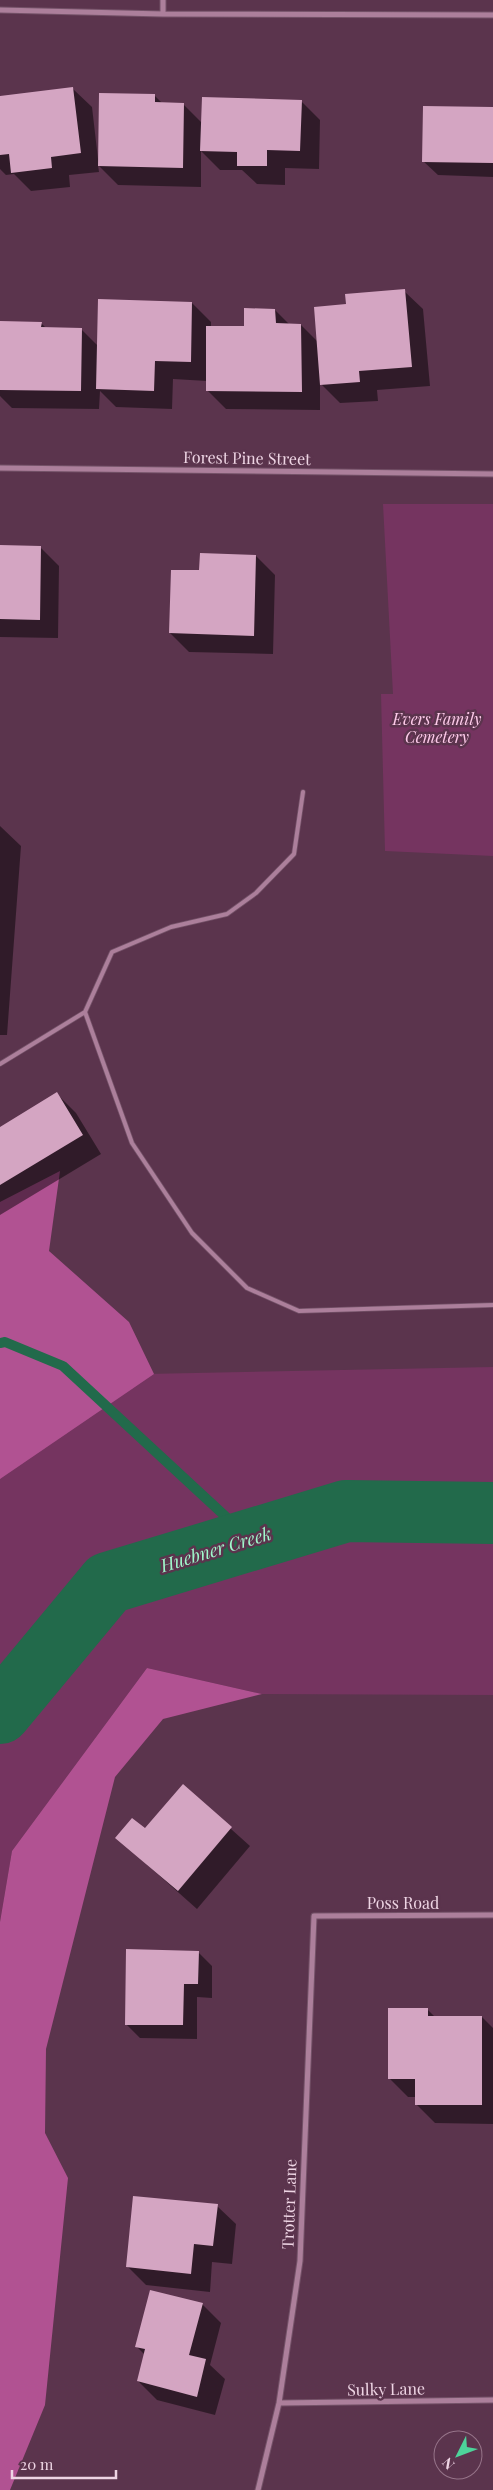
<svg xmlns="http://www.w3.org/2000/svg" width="493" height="2490" font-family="'Playfair Display',serif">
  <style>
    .green { fill: #753460 }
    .forest { fill: #b15292 }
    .shadow { fill: #0007 }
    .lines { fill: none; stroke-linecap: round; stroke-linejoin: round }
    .stream { stroke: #226a4b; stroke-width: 10 }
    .river { stroke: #226a4b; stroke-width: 62 }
    .building { fill: #d4a5c2 }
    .lane-casing { stroke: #745268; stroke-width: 5.5 }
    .street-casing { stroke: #745268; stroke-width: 7 }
    .lane { stroke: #ac7f9b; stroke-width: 4 }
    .street { stroke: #ac7f9b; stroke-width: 5 }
    .labels { text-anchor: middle; stroke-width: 5; stroke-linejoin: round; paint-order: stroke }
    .street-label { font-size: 16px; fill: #eed5e4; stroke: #5b344d }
    .park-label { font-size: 16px; font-style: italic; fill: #fecbea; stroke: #5b344d }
    .water-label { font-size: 18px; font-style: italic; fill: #a0f9cc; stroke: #5b344d }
  </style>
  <rect width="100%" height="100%" fill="#5b344d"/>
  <path class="green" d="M383 504H493V856L385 851 381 694H393Z
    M493 1367V1695L262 1694 147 1668 12 1851 0 1922V1478L146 1374Z"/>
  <path class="forest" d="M60 1171 49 1251 129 1322 154 1374 0 1479V1202Z
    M147 1668 262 1694 163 1719 115 1777 46 2049 45 2133 68 2178 45 2405 10 2490H0V1922L12 1851Z"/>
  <path class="shadow" d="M73 89 92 107 98 159 154 95 162 103 183 104 202 123 301 101 320 120 319 169 285 168V185L257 184 242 170H220L201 151V187L118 185 98 165 99 172 69 175 70 187 31 191 14 174 6 175 0 169V97Z
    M493 108V177L438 175 423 161Z
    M404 291 423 309 430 386 377 390 378 401 340 403 320 383V410L226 409 207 390V381L173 379 172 409 116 407 100 391 99 409 12 408 0 396V322L41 323 46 328 81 329 98 346 192 303 211 322V327L246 328 275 310 290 325H301L318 342 347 306Z
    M40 547 59 566 58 638 0 637V556Z
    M256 556 275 575 273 654 189 652 170 633 200 572Z
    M0 826 21 846 7 1035H0Z
    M57 1094 76 1113 101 1154 0 1215V1128Z
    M183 1786 250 1846 197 1909 117 1838 145 1830Z
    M198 1952 212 1966V1998L197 1997V2039L140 2038 126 2024Z
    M427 2009 435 2017H482L493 2028V2124L435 2123 416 2104V2097H408L389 2078Z
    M217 2206 236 2224 232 2264 212 2262 210 2292 146 2285 127 2266Z
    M202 2304 221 2323 210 2365 225 2379 215 2415 157 2400 138 2381 145 2355 137 2347Z"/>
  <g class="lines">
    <path class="stream" d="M0 1343 5 1342 63 1366 251 1540"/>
    <path class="river" d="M0 1713 108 1583 346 1511 493 1513"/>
  </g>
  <path class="building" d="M73 87 81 153 51 157 52 168 11 173 9 154 0 155V96Z
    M99 93 155 94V102L184 103 183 168 98 166Z
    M202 97 302 100 300 151 267 150V166H237V152L200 151Z
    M423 106 493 107V163L422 162Z
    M405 289 412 367 359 371 360 382 320 385 314 307 346 304 345 294Z
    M98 299 192 302 191 362 155 361 154 391 96 389Z
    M244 308 275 309 276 323 301 324 302 392 206 391V326H244Z
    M0 321 42 322 41 327 82 328 81 391 0 390Z
    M0 545 41 546 40 620 0 619Z
    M200 553 256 555 254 636 169 633 171 570H199Z
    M57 1092 83 1135 0 1185V1127Z
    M183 1784 232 1827 178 1891 115 1838 132 1818 145 1828Z
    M126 1949 199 1951 198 1984H184L183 2025H125Z
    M388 2008H428V2016H482V2105H415V2079H388Z
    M133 2196 218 2204 213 2246 194 2244 191 2274 126 2267Z
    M150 2290 203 2303 189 2355 206 2359 197 2397 137 2381 145 2349 135 2347Z"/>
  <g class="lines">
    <g class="lane-casing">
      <path id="lane" d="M303 792 294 854 256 893 227 914 171 927 112 952 85 1012 132 1143 192 1233 247 1288 299 1311 493 1305
        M0 1064 85 1012"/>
    </g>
    <g class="street-casing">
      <path id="street" d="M163 0V14
        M0 10 163 14 493 15
        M0 468 493 474
        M279 2403 493 2400
        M258 2490 279 2403 300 2261 314 1916 493 1915"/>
    </g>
    <use href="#lane" class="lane"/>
    <use href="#street" class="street"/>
  </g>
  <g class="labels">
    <g class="street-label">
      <text transform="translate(247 458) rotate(1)" y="6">Forest Pine Street</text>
      <text x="403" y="1909">Poss Road</text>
      <text transform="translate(289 2204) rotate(-88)" y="6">Trotter Lane</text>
      <text transform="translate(386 2389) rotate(-1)" y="6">Sulky Lane</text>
    </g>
    <g class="park-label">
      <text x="437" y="725">Evers Family<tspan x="437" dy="18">Cemetery</tspan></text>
    </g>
    <g class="water-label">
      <text transform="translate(216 1550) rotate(-17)" y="6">Huebner Creek</text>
    </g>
  </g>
  <g transform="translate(458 2455) rotate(228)"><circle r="24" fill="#5b344d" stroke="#967489"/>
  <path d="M0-4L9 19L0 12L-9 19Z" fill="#4dd39a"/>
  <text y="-8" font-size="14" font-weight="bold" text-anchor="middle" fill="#eed5e4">N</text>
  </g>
  <path d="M12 2470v8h104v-8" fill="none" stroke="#eed5e4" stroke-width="2.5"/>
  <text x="20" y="2470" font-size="15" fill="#eed5e4" stroke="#5b344d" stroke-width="4" paint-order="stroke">20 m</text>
</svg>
